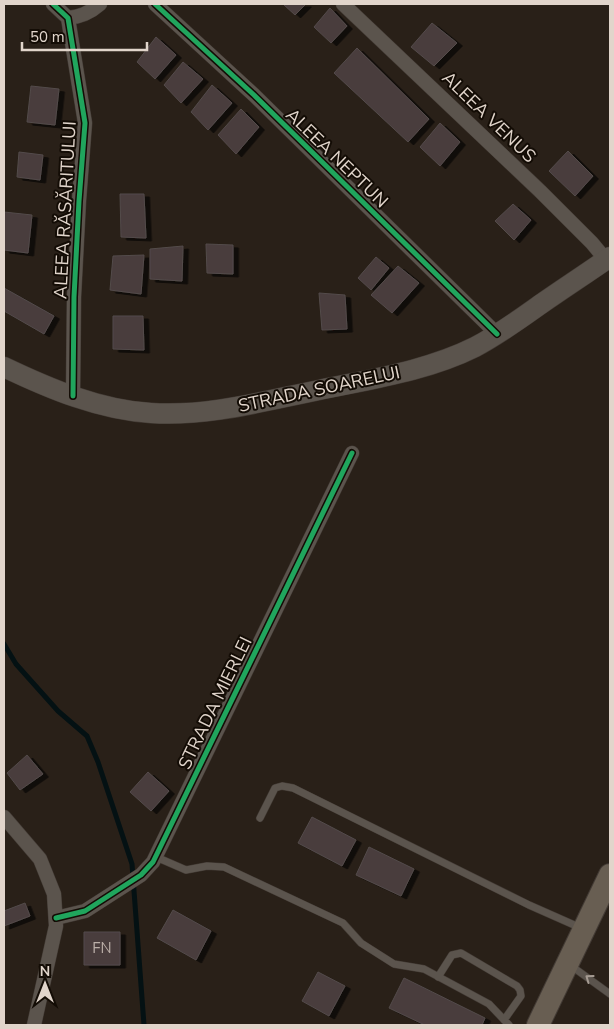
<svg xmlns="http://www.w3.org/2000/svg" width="614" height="1029" font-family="'Nunito Sans',sans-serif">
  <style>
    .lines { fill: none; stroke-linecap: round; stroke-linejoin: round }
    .stream { stroke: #041113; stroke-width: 5 }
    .building { fill: #493c3e; stroke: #534b4a; filter: url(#shadow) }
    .service-casing { stroke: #433b35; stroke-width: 8 }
    .minor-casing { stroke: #433b35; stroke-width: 15 }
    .secondary-casing { stroke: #433b35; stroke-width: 21 }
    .trunk-casing { stroke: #433b35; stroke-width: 24 }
    .service { stroke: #5b544d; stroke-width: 7 }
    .minor { stroke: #5b544d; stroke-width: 14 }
    .secondary { stroke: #5b544d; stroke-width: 20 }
    .trunk { stroke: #685e52; stroke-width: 22 }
    .cycleway-casing { stroke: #130c05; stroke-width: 8 }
    .cycleway { stroke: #20a55d; stroke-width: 5 }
    .oneway { stroke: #a59b92 }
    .labels { text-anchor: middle; stroke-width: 4; stroke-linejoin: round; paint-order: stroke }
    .number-label { font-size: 15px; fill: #bbafa8 }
    .street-label { font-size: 18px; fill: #e1d5cb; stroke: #130c05 }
  </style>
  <defs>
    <filter id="shadow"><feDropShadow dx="5.5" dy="3" stdDeviation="0" flood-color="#0009"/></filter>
  </defs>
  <rect width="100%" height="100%" fill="#292018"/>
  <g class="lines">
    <path class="stream" d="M4 644 16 664 58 711 87 736 98 762 132 864 144 1025"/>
  </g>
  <path class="building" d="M283 4H306L295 15Z
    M330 8 347 26 331 43 314 27Z
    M432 23 457 43 434 66 411 47Z
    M156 37 176 55 155 79 137 62Z
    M357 48 429 119 408 142 334 73Z
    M183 62 203 79 181 103 164 85Z
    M212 85 232 103 208 130 191 112Z
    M31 86 59 89 55 125 27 122Z
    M241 109 259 127 236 154 218 135Z
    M440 123 460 142 440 166 420 147Z
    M568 151 593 176 575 196 549 171Z
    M19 152 43 155 40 180 17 177Z
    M120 194H144L146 238 121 237Z
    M513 204 531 220 514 240 495 221Z
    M4 212 32 215 28 253 4 250Z
    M206 244 233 245V274L207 273Z
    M183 246 182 281 150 279V249Z
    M144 255 141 294 110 290 113 256Z
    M376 257 389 268 371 290 358 278Z
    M398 266 419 283 392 313 371 295Z
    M4 288 54 316 44 334 4 311Z
    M319 293 345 295 347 329 322 330Z
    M113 316H143L144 350 113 349Z
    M27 755 43 774 20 790 7 773Z
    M148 772 169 791 151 811 130 792Z
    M312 817 356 840 342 866 298 843Z
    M369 847 414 869 401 896 356 875Z
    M25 903 30 916 4 926V911Z
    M173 910 211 931 196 960 157 938Z
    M84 932H120V965H84Z
    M318 972 345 986 329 1016 302 1001Z
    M404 978 485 1018 482 1025H425L389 1008Z"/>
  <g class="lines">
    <g class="service-casing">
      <path id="service" d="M260 818 275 788 282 786 293 788 529 905 581 928
        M156 857 186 870 207 866 224 867 343 923 361 943 394 964 424 969 489 1004 509 1025
        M570 965 610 994
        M438 977 452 955 461 953 517 986 520 990 521 996 504 1020"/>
    </g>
    <g class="minor-casing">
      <path id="minor" d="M53 4 68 18 85 123 79 201 74 297 73 396
        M155 4 254 95 497 334
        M343 4 540 191 592 243 606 260
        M68 18C80 17 91 12 100 4
        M4 817 40 859 54 894 56 926 34 1025
        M56 918 85 911 141 875 153 862 352 453"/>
    </g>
    <g class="secondary-casing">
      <path id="secondary" d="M4 367C50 389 100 410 151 413 207 417 264 401 319 390 371 379 427 371 475 347 498 335 520 319 541 304 564 288 587 273 610 257"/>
    </g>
    <g class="trunk-casing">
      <path id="trunk" d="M538 1025 610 875"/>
    </g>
    <use href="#service" class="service"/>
    <use href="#minor" class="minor"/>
    <use href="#secondary" class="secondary"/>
    <use href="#trunk" class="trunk"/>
    <g class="cycleway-casing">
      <path id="cycleway" d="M53 4 68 18 85 123 79 201 74 297 73 396
        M155 4 254 95 497 334
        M56 918 85 911 141 875 153 862 352 453"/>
    </g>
    <use href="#cycleway" class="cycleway"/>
  </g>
  <defs><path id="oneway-chevron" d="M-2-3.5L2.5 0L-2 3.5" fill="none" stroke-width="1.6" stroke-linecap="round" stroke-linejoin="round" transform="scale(1.25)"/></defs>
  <use class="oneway" href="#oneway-chevron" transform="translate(589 978) rotate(-144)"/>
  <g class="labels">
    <g class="number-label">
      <text x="102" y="953">FN</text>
    </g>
    <g class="street-label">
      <text transform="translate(489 117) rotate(44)" y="6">ALEEA VENUS</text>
      <text transform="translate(337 158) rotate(44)" y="6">ALEEA NEPTUN</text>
      <text transform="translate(65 210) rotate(-87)" y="6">ALEEA RĂSĂRITULUI</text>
      <text transform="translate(319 389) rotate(-12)" y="6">STRADA SOARELUI</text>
      <text transform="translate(215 703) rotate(-64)" y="6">STRADA MIERLEI</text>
    </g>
  </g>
  <rect width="614" height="1029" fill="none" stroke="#e1d5cb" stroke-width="10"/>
  <g transform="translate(45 984)" stroke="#130c05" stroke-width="4" paint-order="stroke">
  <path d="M0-4L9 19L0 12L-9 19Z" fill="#e1d5cb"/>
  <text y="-8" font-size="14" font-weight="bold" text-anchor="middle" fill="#e1d5cb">N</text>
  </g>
  <path d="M22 42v8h125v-8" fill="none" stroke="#e1d5cb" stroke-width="2.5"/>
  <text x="30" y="42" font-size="15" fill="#e1d5cb" stroke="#130c05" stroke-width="4" paint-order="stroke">50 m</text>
</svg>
